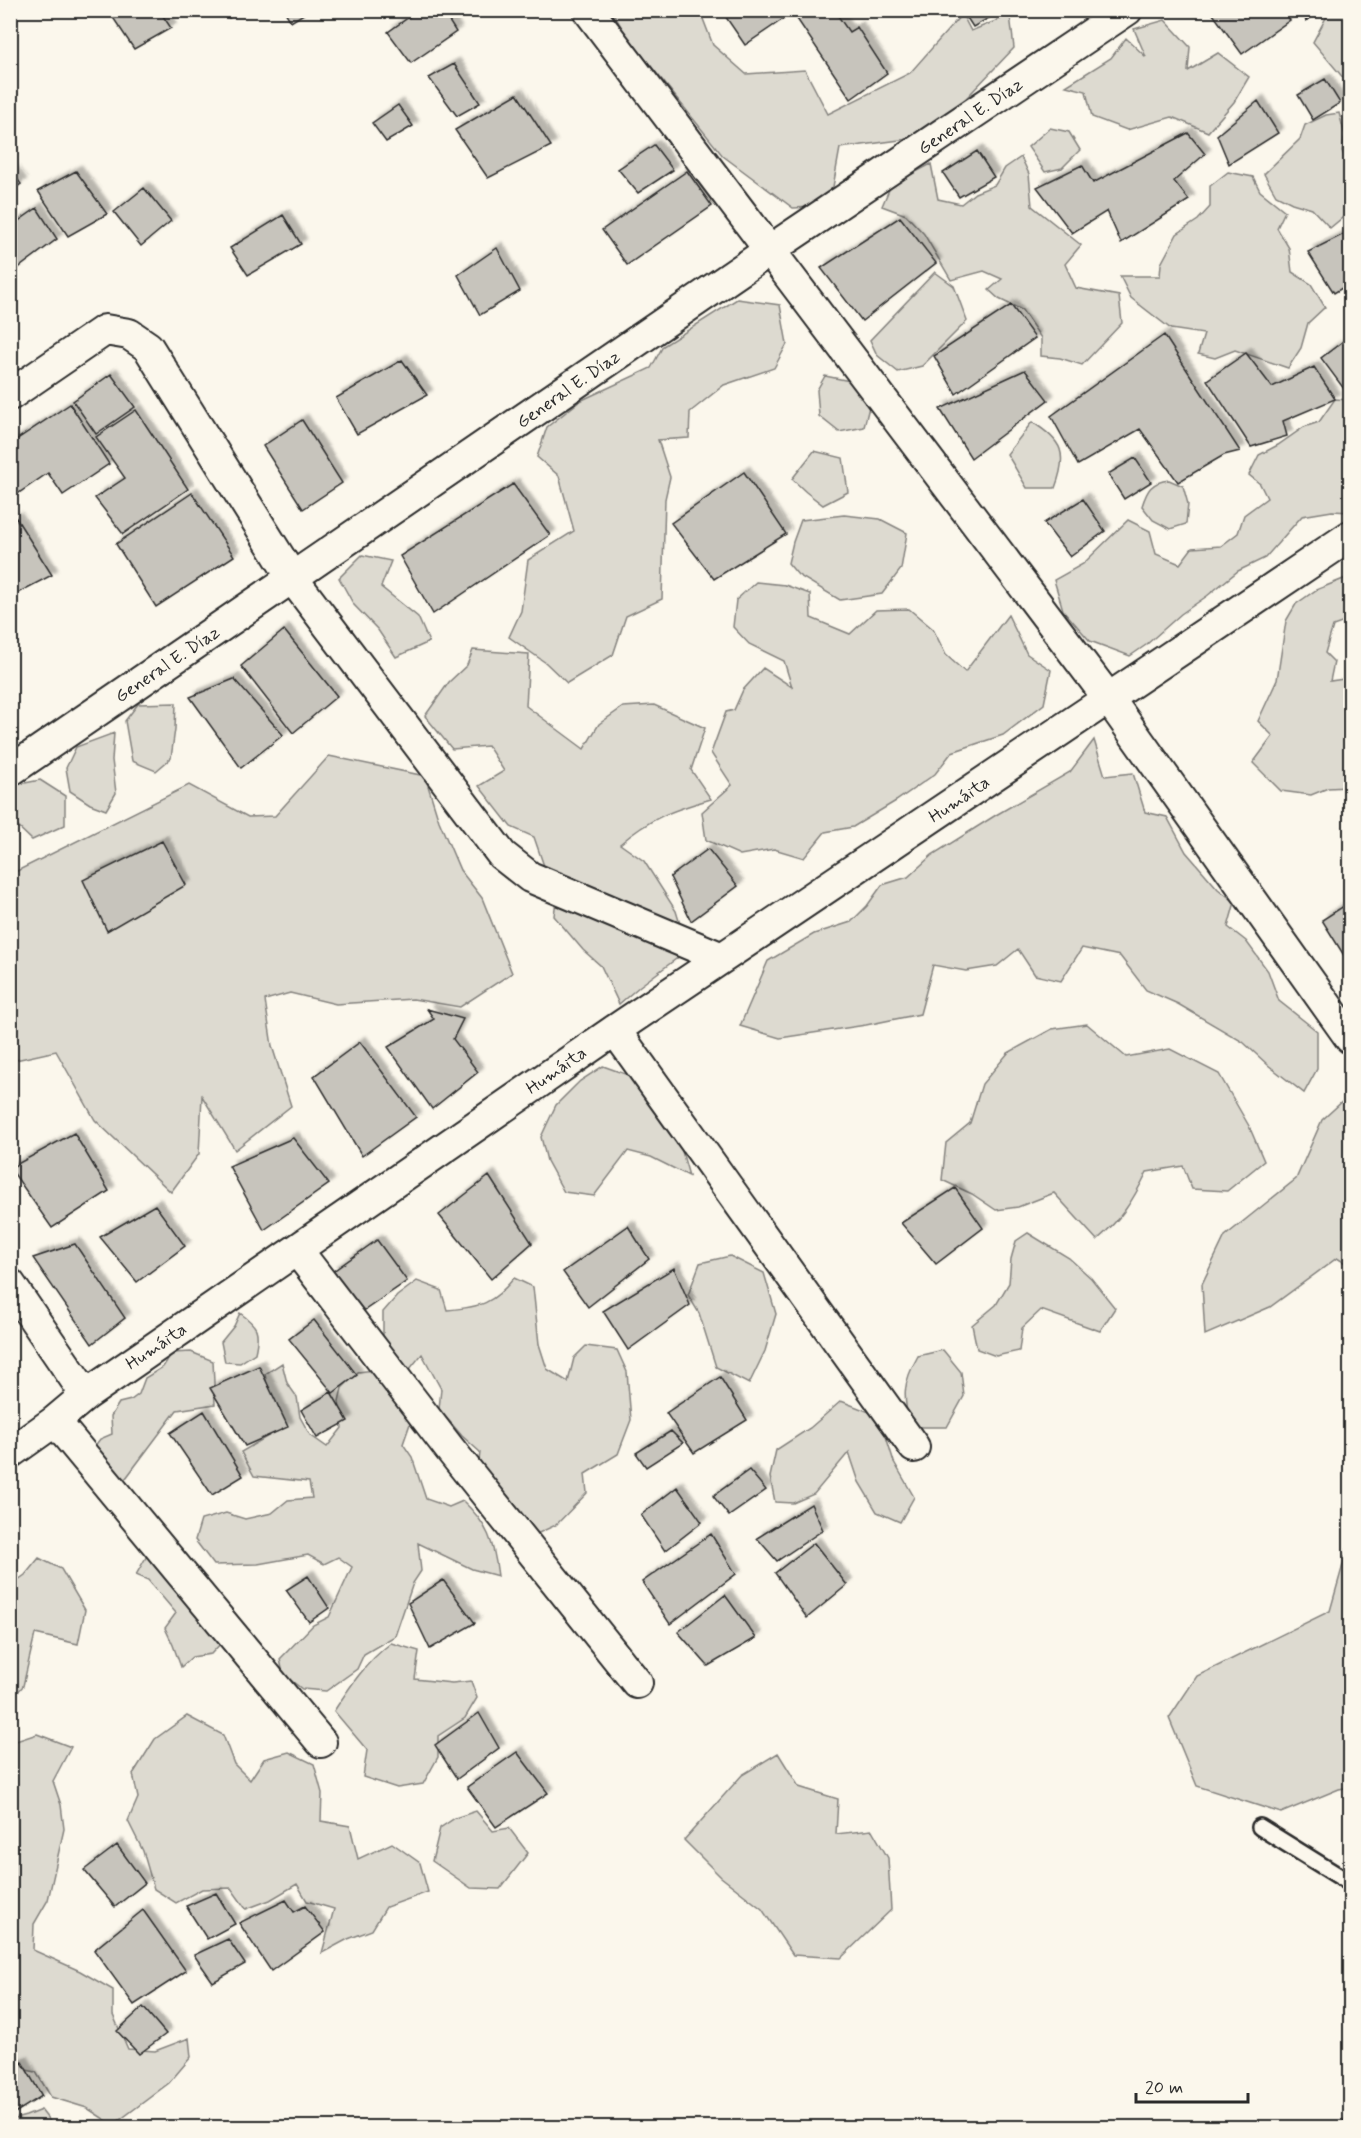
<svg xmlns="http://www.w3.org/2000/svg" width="1361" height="2138" font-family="Mynerve,sans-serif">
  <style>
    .green { fill: #dddad0; stroke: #84827e; stroke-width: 1.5 }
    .building { fill: #c7c4bc; stroke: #2b2b2b; stroke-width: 1.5; filter: url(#shadow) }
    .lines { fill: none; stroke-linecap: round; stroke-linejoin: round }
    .service-casing { stroke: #2b2b2b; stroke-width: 20 }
    .minor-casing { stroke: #2b2b2b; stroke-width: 34 }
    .service { stroke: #fbf7ec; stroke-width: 15 }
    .minor { stroke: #fbf7ec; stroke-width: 30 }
    .labels { text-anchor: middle; stroke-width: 4.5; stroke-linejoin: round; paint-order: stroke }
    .street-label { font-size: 18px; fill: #2b2b2b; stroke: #fbf7ec }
  </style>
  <defs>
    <filter id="shadow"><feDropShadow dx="5.5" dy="-5.5" stdDeviation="1.5" flood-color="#0004"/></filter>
  </defs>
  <rect width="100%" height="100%" fill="#fbf7ec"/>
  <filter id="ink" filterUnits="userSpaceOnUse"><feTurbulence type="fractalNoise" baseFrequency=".0167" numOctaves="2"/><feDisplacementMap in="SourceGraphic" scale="12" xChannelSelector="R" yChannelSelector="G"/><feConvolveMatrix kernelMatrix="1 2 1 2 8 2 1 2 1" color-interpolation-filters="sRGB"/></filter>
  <g filter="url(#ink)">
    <path class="green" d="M612 11H700L713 45 746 74 805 70 828 114 910 73 962 14 971 31 1010 15 1014 48 930 136 840 148 833 187 814 207 793 208 723 156 626 35Z
      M1350 12V83L1345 80 1313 42 1328 14Z
      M1165 20 1190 47 1188 71 1218 53 1249 77 1234 102 1208 132 1172 117 1127 130 1092 117 1086 91 1066 86 1111 58 1126 38 1146 57 1134 29Z
      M1339 113 1345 135 1342 151 1350 170V205L1348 213 1330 228 1312 209 1292 203 1276 195 1264 174 1300 139 1305 125 1326 115Z
      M1050 128 1069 132 1080 150 1062 168 1045 172 1028 147Z
      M1021 157 1029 174 1032 206 1081 245 1065 264 1076 288 1119 296 1122 323 1082 365 1060 358 1041 356V338L1022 310 999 299 989 290 1002 279 984 271 951 280 924 234 906 215 882 206 891 185 931 164 938 199 961 204 975 193 995 185 1005 168Z
      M1228 172 1253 177 1260 191 1285 211 1277 228 1289 248 1292 272 1311 284 1325 307 1308 323 1301 348 1288 368 1235 350 1215 358 1198 354 1204 334 1171 329 1131 298 1120 276H1160L1161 264 1177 234 1198 220 1210 207V186Z
      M935 272 954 286 967 321 922 366 898 372 877 355 870 340Z
      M737 299 780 305 787 344 774 368 724 385 690 412 689 438 658 440 670 477 665 499 662 599 626 616 613 655 567 683 546 663 509 637 521 611 528 560 574 531 559 476 537 457 547 427 580 401 651 368 663 346Z
      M825 376 855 382 869 407 864 427 839 432 819 416 817 390Z
      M1335 399 1350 400V512L1332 511 1302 516 1265 558 1238 571 1207 596 1181 614 1146 645 1130 656 1090 641 1063 610 1054 580 1083 564 1128 520 1150 531 1156 554 1180 564 1192 548 1221 546 1238 533 1244 515 1267 498 1260 484 1249 475 1259 455 1278 445 1304 427 1319 422Z
      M1032 422C1063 441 1068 454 1055 488H1027L1007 454Z
      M814 451 843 458 848 492 823 505 806 492 792 479Z
      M1169 480 1183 486 1188 504 1186 524 1170 529 1153 520 1142 506C1147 490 1151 482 1169 480Z
      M844 515 880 519 907 533 901 569 882 594 840 600 798 575 788 563 793 542 801 520Z
      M362 555 391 561 381 587 418 617 429 642 396 657 378 630 354 605 339 578Z
      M1346 578 1350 583V620L1333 626 1325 653 1334 662 1330 681 1350 678V794L1348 787 1328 788 1311 795 1281 791 1253 763 1273 736 1258 721 1277 680 1286 621 1296 604 1316 590Z
      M756 582 785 585 810 594 811 618 850 634 876 610 909 609 933 629 946 655 965 672 1008 615 1027 654 1051 670 1044 704 1003 735 952 752 935 774 896 801 853 827 825 832 804 858 774 849 740 855 706 840 702 812 732 785 711 753 726 712 734 710 743 690 763 668 792 687 784 661 749 644 733 627 736 600Z
      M473 650 529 654 526 706 584 749 599 724 623 707 654 705 705 728 691 770 711 799C673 810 650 818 620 844L644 861 676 911 688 950 640 986 619 1004 601 966 583 950 554 916 557 892 545 869 534 837 511 827 479 786 504 771 488 746 452 749 425 716 449 682 467 665Z
      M176 703 175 729 171 758 156 771 132 761 125 721 138 704Z
      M114 733 112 760 116 793 106 810 90 804 70 791 66 768 76 747Z
      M1094 740 1105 776 1133 773 1145 812 1167 817 1186 852 1218 889 1235 902 1228 927 1246 941 1268 971 1279 1001 1317 1031V1069L1304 1093 1268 1065 1243 1042 1178 1004 1146 990 1120 956 1082 948 1061 981 1035 975 1018 949 997 966 966 971 933 965 920 1014 866 1025 780 1038 740 1026 768 961 814 934 851 922 867 906 882 885 908 877 932 855 996 815 1070 772Z
      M329 756 425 776 439 821 460 870 482 898 512 973 460 1007 413 999 336 1004 290 993 265 1000 272 1046 291 1106 235 1150 202 1096 199 1154 171 1192 95 1120 56 1051 11 1061V874L189 785 248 817 275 816Z
      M40 780 65 796V825L32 840 12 821 11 793 15 785Z
      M1087 1024 1126 1057 1170 1049 1219 1074 1249 1126 1264 1161 1227 1191 1192 1189 1183 1166 1147 1172C1132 1202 1122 1218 1097 1240L1054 1193 1018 1207 996 1210 972 1194 942 1180 946 1143 970 1123 982 1084 1008 1053 1052 1029Z
      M603 1066 628 1075 655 1104 678 1137 689 1176 651 1157 628 1151 594 1196 564 1192 547 1161 541 1137 556 1105 580 1081Z
      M1344 1100H1350V1266L1337 1258 1270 1307 1205 1335 1202 1284 1225 1236 1296 1179 1322 1120Z
      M1028 1233 1069 1258 1091 1278 1115 1308 1100 1331 1041 1310 1022 1328 1019 1351 996 1356 977 1349 972 1325 996 1305 1009 1283 1011 1259 1016 1241Z
      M730 1256 764 1273 776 1314 765 1351 749 1384 716 1367 699 1313 688 1295 700 1263Z
      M514 1278 533 1287 539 1344 547 1369 568 1382 574 1358 586 1346 617 1350 627 1372 631 1420 618 1454 585 1474 587 1493 556 1525 530 1537 476 1488 480 1452 462 1436 439 1409 441 1389 422 1354 405 1375 383 1359V1312L397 1296 417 1281 441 1290 447 1310C481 1307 493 1304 514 1278Z
      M240 1313C258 1326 260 1331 255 1353L240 1363 225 1362 221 1342 234 1326Z
      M943 1350 961 1372 964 1396 947 1427H910C903 1396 902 1384 918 1356Z
      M191 1352 213 1361 215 1404 177 1410 126 1478 106 1485 88 1455 100 1439 112 1434 111 1416 119 1403 131 1400 139 1394 145 1378 163 1367 172 1353Z
      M282 1363 287 1383 297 1397 300 1417 310 1435 327 1447 342 1428 339 1401 342 1388 358 1372 382 1369 412 1418 403 1444 412 1457 426 1499 449 1507 463 1501C488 1524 494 1543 498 1576L472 1569 418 1543 421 1571 413 1583 395 1636 364 1654 357 1669 326 1691 302 1689 283 1674 280 1659 313 1625 329 1617 352 1567 338 1557 324 1564 308 1555 258 1564 214 1565 195 1540 201 1520 226 1513 245 1519 272 1513 288 1500 312 1498 309 1482 254 1476 241 1452 275 1432 265 1374Z
      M841 1401 872 1413 884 1430 894 1462 914 1497 900 1522 877 1512 859 1482 849 1452 814 1494 793 1503 775 1502 770 1477 776 1450 810 1428Z
      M1350 1540V1787L1339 1789 1281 1813 1197 1786 1169 1718 1197 1676 1330 1611Z
      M149 1552 222 1642 211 1654 192 1657 181 1667 173 1645 165 1628 176 1613 148 1580 136 1575Z
      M39 1558 61 1569 85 1610 78 1644 35 1634 23 1686 11 1700V1585L25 1575Z
      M391 1643 419 1651 415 1679 452 1683 471 1681 477 1698 465 1718 438 1736V1757L423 1784 397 1788 363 1777 367 1750 334 1711C351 1685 366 1662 391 1643Z
      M187 1716 223 1735 234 1764 250 1780 264 1759 289 1752 314 1764 322 1793 321 1821 350 1826 358 1859 392 1843 420 1863 428 1892 386 1907 372 1930 348 1939 322 1953 334 1909 307 1901 297 1884 270 1900 246 1909 231 1888 202 1889 176 1903 154 1889 143 1851 128 1821 138 1798 133 1774 155 1739Z
      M37 1734 71 1747 53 1781 61 1805 64 1829 48 1900 34 1924 33 1950 80 1971 113 1990V2015L128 2049 155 2051 189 2038 191 2057 169 2083 113 2125 87 2108 51 2097 36 2072 11 2067 10 1743Z
      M778 1753 799 1787 838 1799 836 1834 872 1830 888 1858 891 1910 841 1958 793 1955 762 1909 721 1877 684 1840 742 1775Z
      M476 1811 493 1831 509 1828 528 1853 500 1889 471 1888 432 1861 440 1828 455 1818Z
      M41 2110 52 2124 51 2127H11V2120L26 2116Z"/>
    <path class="building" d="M108 10H159L171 28 134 49Z
      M224 10H241L229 18Z
      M284 10H310L291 22Z
      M419 10H442L456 32 411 63 388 32Z
      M721 10H782L786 17 745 45Z
      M791 10H834L849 32 857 27 887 73 851 99Z
      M962 10H1003L973 27Z
      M1210 10H1283L1290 20 1242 54Z
      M1301 10H1320L1306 21Z
      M454 64 480 103 457 116 429 78Z
      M1325 79 1340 103 1313 120 1298 95Z
      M517 94 551 146 488 178 455 130Z
      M1258 101 1278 133 1229 164 1217 135Z
      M398 105 413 126 386 142 372 123Z
      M1188 133 1205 154 1174 181 1189 200 1121 243 1107 211 1072 233 1037 187 1082 165 1093 183Z
      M654 145 673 170 638 193 618 169Z
      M977 151 994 177 959 197 943 173Z
      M10 169 21 184 10 192Z
      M76 171 107 214 68 236 38 191Z
      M687 171 712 206 627 265 602 230Z
      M144 188 171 221 141 246 114 212Z
      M37 208 57 239 13 272 10 269V227Z
      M283 215 301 244 248 275 230 248Z
      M900 217 936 263 862 321 821 268Z
      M1350 231V283L1334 293 1308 252Z
      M497 248 520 291 480 315 458 275Z
      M1011 305 1035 338 956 394 934 356Z
      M1164 335 1240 451 1224 455 1178 482 1140 429 1078 465 1051 416Z
      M1350 336V397L1321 358Z
      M1246 353 1272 387 1314 367 1335 399 1283 421 1287 436 1251 447 1207 380Z
      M402 360 427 395 357 434 336 398Z
      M1025 370 1048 400 971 458 940 409Z
      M111 374 135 407 96 434 73 401Z
      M70 404 109 464 63 495 48 473 10 499V444Z
      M136 410 188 489 123 534 95 498 125 478 96 437Z
      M302 420 342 483 303 509 263 446Z
      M1135 458 1151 482 1124 499 1108 474Z
      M744 472 786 534 714 579 671 523Z
      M513 484 550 535 433 614 400 556Z
      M192 493 234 556 156 607 116 544Z
      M1083 499 1105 531 1070 557 1044 523Z
      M16 518 52 575 10 597V521Z
      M284 630 337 696 293 733 241 666Z
      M234 679 283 735 241 768 190 697Z
      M162 841 186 885 107 931 83 880Z
      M708 849 738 886 691 921 670 877Z
      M1350 902V965L1322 920Z
      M427 1009 463 1019 453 1039 478 1072 432 1109 388 1047 434 1019Z
      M360 1042 416 1117 362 1156 314 1076Z
      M74 1133 109 1191 52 1228 10 1168Z
      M293 1138 329 1184 264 1230 229 1166Z
      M489 1176 532 1243 491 1279 439 1215Z
      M955 1188 983 1228 936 1264 901 1223Z
      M155 1205 185 1246 137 1282 100 1237Z
      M628 1226 649 1259 588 1307 563 1272Z
      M377 1240 407 1281 362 1312 332 1272Z
      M75 1244 125 1318 92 1344 33 1258Z
      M674 1268 690 1305 628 1350 603 1311Z
      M314 1320 357 1375 333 1393 289 1339Z
      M259 1366 288 1427 245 1446 210 1388Z
      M720 1377 747 1420 694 1453 666 1413Z
      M331 1392 348 1421 317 1438 301 1410Z
      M204 1411 243 1476 212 1495 170 1433Z
      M671 1431 683 1443 646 1467 636 1453Z
      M749 1470 766 1490 729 1516 713 1496Z
      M677 1487 702 1522 665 1551 641 1515Z
      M811 1504 823 1530 777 1561 757 1538Z
      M711 1534 736 1574 670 1624 642 1582Z
      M814 1543 847 1585 807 1618 775 1573Z
      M308 1576 329 1608 309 1622 286 1590Z
      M443 1580 475 1623 430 1649 408 1603Z
      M725 1595 756 1638 708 1666 678 1632Z
      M479 1713 499 1748 457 1779 435 1745Z
      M517 1752 548 1793 496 1827 467 1787Z
      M117 1845 145 1883 115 1907 84 1870Z
      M216 1893 235 1924 207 1939 186 1906Z
      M286 1900 294 1912 305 1906 325 1932 271 1971 239 1923Z
      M143 1910 186 1971 134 2005 94 1950Z
      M228 1939 245 1964 213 1982 194 1955Z
      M143 2007 166 2034 139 2054 117 2031Z
      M22 2062 42 2096 10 2116V2067Z
      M1350 2113V2128H1337Z"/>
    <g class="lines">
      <g class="service-casing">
        <path id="service" d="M1260 1827 1350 1883"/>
      </g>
      <g class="minor-casing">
        <path id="minor" d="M588 10 1109 699 1350 1038
          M10 395 105 330 129 334 148 347 293 579 502 855 530 877 722 958
          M10 771 770 250 1127 10
          M615 1030 914 1447
          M297 1250 449 1448 637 1683
          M10 1284 86 1395
          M55 1421 321 1742
          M10 1453 55 1421 86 1395 615 1030 1350 536"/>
      </g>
      <use href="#service" class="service"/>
      <use href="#minor" class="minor"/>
    </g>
  </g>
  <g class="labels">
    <g class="street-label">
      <text transform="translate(970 116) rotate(-34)" y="6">General E. Díaz</text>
      <text transform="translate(568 389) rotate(-35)" y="6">General E. Díaz</text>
      <text transform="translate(167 664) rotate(-34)" y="6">General E. Díaz</text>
      <text transform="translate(959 799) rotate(-34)" y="6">Humáita</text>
      <text transform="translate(556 1070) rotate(-35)" y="6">Humáita</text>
      <text transform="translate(156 1346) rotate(-34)" y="6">Humáita</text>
    </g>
  </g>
  <rect width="1361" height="2138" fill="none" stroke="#fbf7ec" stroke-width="36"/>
  <rect x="18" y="18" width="1325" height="2102" fill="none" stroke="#2b2b2b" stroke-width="2" filter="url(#ink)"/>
  <path d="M1136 2093v9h112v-9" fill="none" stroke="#2b2b2b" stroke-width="3"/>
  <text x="1145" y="2093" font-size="18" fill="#2b2b2b" stroke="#fbf7ec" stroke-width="4.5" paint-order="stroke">20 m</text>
</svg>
